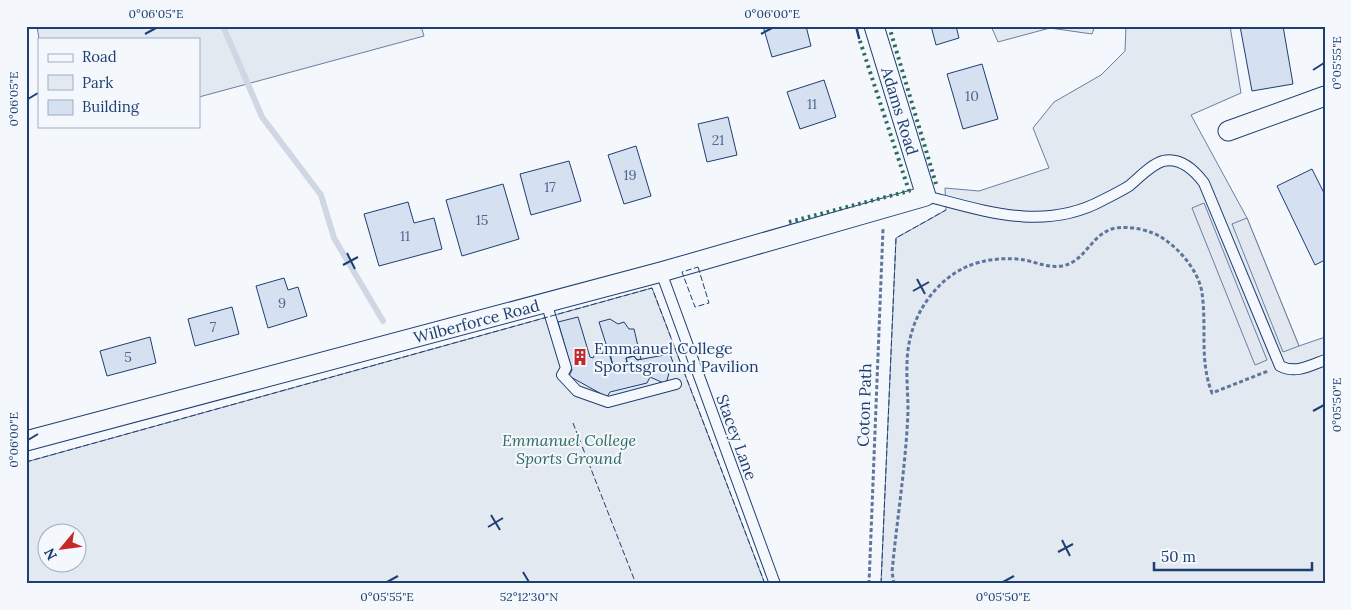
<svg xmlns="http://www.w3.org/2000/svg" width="1351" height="610" font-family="Lora,serif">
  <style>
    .green { fill: #e3e9f0; stroke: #687fa3; fill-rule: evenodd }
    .parking { fill: #e3e8f0; stroke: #687fa3 }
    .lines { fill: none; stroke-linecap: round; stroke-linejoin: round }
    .stream { stroke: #cfd7e4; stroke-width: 6 }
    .building { fill: #d5e0f0; stroke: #1d3f73 }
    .lane-casing { stroke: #1d3f73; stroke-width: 12 }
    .street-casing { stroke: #1d3f73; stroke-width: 21 }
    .path { stroke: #5e769c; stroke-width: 3; stroke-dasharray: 4 2.5; stroke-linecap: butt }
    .lane { stroke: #f4f7fb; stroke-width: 10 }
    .street { stroke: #f4f7fb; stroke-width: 19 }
    .hedge { stroke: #2c6c60; stroke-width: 4; stroke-dasharray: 2.5 4; stroke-linecap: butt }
    .fence { stroke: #1d3f73; stroke-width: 1; stroke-dasharray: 6 2.5; stroke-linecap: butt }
    .wall { stroke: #1d3f73; stroke-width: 2.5 }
    .ticks { fill: none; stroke: #1d3f73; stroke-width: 2 }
    .labels { text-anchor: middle; stroke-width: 4; stroke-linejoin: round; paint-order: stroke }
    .number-label { font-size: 14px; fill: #4b6792 }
    .street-label { font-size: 16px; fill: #1d3f73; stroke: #f4f7fb }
    .poi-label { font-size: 16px; fill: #1d3f73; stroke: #f4f7fb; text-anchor: start }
    .park-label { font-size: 16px; font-style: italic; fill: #2c6c60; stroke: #f4f7fb }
    .neatline { fill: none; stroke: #1d3f73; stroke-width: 2 }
    .ticks-label { font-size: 12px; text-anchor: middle; fill: #1d3f73 }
  </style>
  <rect width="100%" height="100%" fill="#f4f7fb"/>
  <path class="green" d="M37 26H421L424 36 199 97V39H39Z
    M991 26H1095L1092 34 1050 28 998 42Z
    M1126 26H1230L1241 93 1191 115 1247 218 1299 346 1325 337V584H881L896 238 946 210 945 188 979 191 1049 168 1033 128 1054 102 1101 75 1125 51Z
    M652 288 765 584H26V462ZM48 532H78V562H48Z"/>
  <path class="parking" d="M1204 203 1267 360 1255 365 1192 208Z
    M1247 218 1299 346 1283 352 1232 224Z"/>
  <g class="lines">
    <path class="stream" d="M223 26 262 117 321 195 334 238 383 321"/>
  </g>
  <path class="building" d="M763 26H806L811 46 772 57Z
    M931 26H956L959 38 936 45Z
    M1240 26H1283L1293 84 1252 91Z
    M982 64 998 119 963 129 947 74Z
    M824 80 836 117 800 129 787 92Z
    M728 117 737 155 707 162 698 124Z
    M636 146 651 196 624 204 608 155Z
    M569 161 581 201 531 215 520 174Z
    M1312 169 1325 195V260L1315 265 1277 186Z
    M503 184 519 239 462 256 446 200Z
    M408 202 414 223 434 218 442 249 379 266 364 214Z
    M284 278 288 290 298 287 307 316 268 328 256 286Z
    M232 307 239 334 195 346 188 319Z
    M578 317 590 357 593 358 600 342 610 353 613 366 627 362 626 358 634 356 637 360 670 354 675 368 669 373 666 384 650 377 647 383 610 392 607 397 569 376 572 370 558 322Z
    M610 319 618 324 624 322 629 329H634L641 359 637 360 634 356 626 358 627 362 613 366 599 322Z
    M150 337 156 363 107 376 100 351Z"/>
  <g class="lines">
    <g class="lane-casing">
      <path id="lane" d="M926 196C985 211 1044 232 1103 200 1111 196 1121 191 1129 186 1139 178 1150 165 1163 161 1181 157 1195 171 1204 183L1280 366C1296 374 1309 366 1325 360
        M661 272 775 584
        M546 302 566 368 562 375 577 391 608 402 676 384"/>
    </g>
    <g class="street-casing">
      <g id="street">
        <path d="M1228 131 1325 96"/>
        <path id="s1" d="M26 441 661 272 926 196 874 26"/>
      </g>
    </g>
    <path class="path" d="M869 584 883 229
      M894 584 892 572C897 519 906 464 908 411 908 386 904 360 911 335 918 307 939 279 966 267 983 259 1007 257 1025 260 1038 263 1049 268 1062 266 1084 262 1090 238 1109 230 1121 225 1139 228 1150 232 1172 239 1199 269 1202 293 1207 327 1199 360 1212 393L1268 371"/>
    <use href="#lane" class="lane"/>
    <use href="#street" class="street"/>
    <path class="hedge" d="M889 26 936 184
      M789 222 909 191 859 38"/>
    <path class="fence" d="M698 267 709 303 695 307 682 272Z
      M573 423 636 584
      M26 462 652 288 765 584
      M881 584 896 238 946 210"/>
    <path class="wall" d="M856 26 859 38"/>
  </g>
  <path class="ticks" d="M145 34 156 28M761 34 772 28M1313 70 1324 63M28 99 38 93M347 253 355 269M343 265 358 257M917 279 925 294M913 291 929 282M1313 411 1324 405M28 440 38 434M491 515 500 530M488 527 503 518M1062 540 1070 556M1058 552 1073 544M523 572 529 582M387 582 398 576M1003 582 1014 576"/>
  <defs>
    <g id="building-bare" transform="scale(1.35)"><path d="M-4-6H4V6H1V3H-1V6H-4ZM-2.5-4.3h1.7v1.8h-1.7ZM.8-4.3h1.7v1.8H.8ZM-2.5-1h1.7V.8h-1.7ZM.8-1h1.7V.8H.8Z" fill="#c62828" stroke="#f4f7fb" stroke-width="2.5" paint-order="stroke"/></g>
  </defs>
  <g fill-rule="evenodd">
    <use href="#building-bare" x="580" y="357"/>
  </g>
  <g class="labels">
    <g class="number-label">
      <text x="972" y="101">10</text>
      <text x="812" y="109">11</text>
      <text x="718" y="145">21</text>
      <text x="630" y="180">19</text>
      <text x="550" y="192">17</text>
      <text x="482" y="225">15</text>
      <text x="405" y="241">11</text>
      <text x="282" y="308">9</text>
      <text x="213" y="332">7</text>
      <text x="128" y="362">5</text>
    </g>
    <g class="street-label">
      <text transform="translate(900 111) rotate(73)" y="6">Adams Road</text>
      <text dy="6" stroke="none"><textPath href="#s1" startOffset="466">Wilberforce Road</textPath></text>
      <text transform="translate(864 405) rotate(-88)" y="6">Coton Path</text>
      <text transform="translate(737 437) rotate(70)" y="6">Stacey Lane</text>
    </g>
    <g class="poi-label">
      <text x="594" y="354">Emmanuel College<tspan x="594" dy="18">Sportsground Pavilion</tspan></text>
    </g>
    <g class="park-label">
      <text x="569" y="446">Emmanuel College<tspan x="569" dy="18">Sports Ground</tspan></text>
    </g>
  </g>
  <rect width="1351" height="610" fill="none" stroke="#f4f7fb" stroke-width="55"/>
  <rect x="38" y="38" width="162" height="90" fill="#f4f7fb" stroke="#9eadc5"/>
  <rect x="48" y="54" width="25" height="8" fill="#f4f7fb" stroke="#9eadc5"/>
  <text x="82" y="62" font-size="15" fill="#1d3f73">Road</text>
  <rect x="48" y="75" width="25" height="15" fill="#e3e9f0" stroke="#9eadc5"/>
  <text x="82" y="88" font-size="15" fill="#1d3f73">Park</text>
  <rect x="48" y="100" width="25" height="15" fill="#d5e0f0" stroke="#9eadc5"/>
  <text x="82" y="112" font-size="15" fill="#1d3f73">Building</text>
  <g transform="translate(62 548) rotate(241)"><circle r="24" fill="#f4f7fb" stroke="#9eadc5"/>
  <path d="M0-4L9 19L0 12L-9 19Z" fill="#c62828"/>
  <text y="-8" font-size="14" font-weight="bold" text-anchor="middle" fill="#1d3f73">N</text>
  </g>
  <path d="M1154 562v8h158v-8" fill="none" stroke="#1d3f73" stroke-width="2.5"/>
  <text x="1161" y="562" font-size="15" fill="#1d3f73" stroke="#f4f7fb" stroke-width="4" paint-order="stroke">50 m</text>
  <rect x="28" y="28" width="1296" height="554" class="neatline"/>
  <g class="ticks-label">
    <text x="156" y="18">0°06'05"E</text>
    <text x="772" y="18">0°06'00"E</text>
    <text transform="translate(1337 63) rotate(-90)" y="4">0°05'55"E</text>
    <text transform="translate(14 99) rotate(-90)" y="4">0°06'05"E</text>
    <text transform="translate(1337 405) rotate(-90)" y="4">0°05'50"E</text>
    <text transform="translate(14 440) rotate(-90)" y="4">0°06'00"E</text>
    <text x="387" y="601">0°05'55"E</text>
    <text x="529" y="601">52°12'30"N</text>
    <text x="1003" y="601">0°05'50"E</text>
  </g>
</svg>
